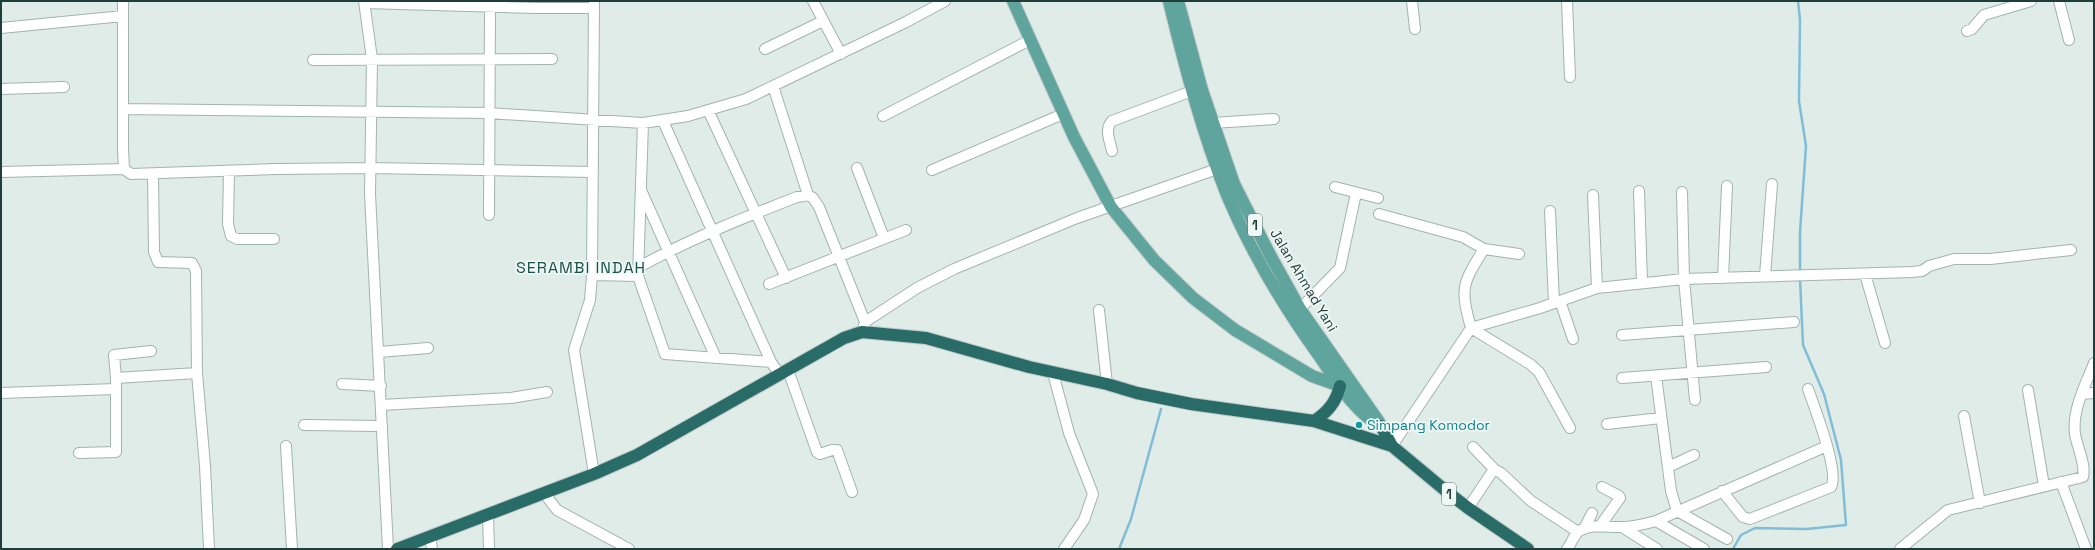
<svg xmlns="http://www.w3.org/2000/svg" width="2095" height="550" font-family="'Space Grotesk',sans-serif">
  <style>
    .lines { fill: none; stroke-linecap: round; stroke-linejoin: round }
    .stream { stroke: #82bdd6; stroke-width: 2.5 }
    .minor-casing { stroke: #a2b4b0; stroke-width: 12 }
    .major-casing { stroke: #c0c9c8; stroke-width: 14 }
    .highway-casing { stroke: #c0c9c8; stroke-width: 14 }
    .minor { stroke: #fff; stroke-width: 10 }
    .major { stroke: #60a59d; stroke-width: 12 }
    .highway { stroke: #296b67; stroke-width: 12 }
    .culture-dot { fill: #0f9aa8; stroke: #f0f8f5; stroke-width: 1.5 }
    .labels { text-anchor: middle; stroke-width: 3.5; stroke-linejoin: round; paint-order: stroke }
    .shield { fill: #f0f8f5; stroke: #5e7571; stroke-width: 1 }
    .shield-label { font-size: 13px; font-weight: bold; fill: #1f3d39 }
    .street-label { font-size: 14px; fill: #1f3d39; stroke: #f0f8f5 }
    .culture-label { font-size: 14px; fill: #0d838f; stroke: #f0f8f5; text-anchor: start }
    .quarter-label { font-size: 16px; letter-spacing: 1px; fill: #19514b; stroke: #f0f8f5 }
  </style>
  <rect width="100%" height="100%" fill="#dfece8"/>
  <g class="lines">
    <path class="stream" d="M1798 1 1800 20 1799 101 1806 146 1800 232V274
      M1119 549 1131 519 1161 409
      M1733 549 1741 535 1755 528 1807 529 1846 525 1841 460 1824 394 1803 345 1800 279"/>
    <g class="minor-casing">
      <path id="minor" d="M123 1V149L124 169 131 174 276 169 371 168 593 172
        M364 1 372 59 370 194 388 549
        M813 1 841 54
        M1412 1 1415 29
        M1567 1 1570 77
        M2059 1 2069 40
        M365 3 535 8H594
        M1 28 123 16
        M1967 31 1972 29 1984 15 2031 1
        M765 49 823 21
        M313 60 552 59
        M773 86 808 195
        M1 89 64 87
        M123 109 488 113 643 123 688 116 746 99 906 22 945 1
        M708 110 786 278
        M883 116 1030 40
        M663 121 771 362 780 375
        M643 123 638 276 665 354 771 362
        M1213 123 1274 119
        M1112 151C1110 141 1104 129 1112 121L1200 88
        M857 168 884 238
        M932 170 1063 114
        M229 171 228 224 231 236 237 239H274
        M1 172 124 169
        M153 174 154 252 158 262 192 263 196 271 197 373 205 466 209 549
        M1335 187 1378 198
        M641 190 716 358
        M1639 191 1642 283
        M1682 192 1684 279 1695 400
        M1593 195 1597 288
        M1550 211 1554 303
        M1379 214 1463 237 1484 249 1519 254
        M489 215 490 7
        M1484 249C1462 284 1460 288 1471 328L1530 364 1539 372 1570 428
        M639 267C690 239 743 218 797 197L808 195 813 198 819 207 865 322
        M1865 274 1885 343
        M592 275 638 276
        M1765 276 1772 184
        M1723 278 1727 186
        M769 284 906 230
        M1560 301 1573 339
        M1300 309 1340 268 1356 193
        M1099 310 1107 384
        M862 332 865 322 917 288 954 269 1077 218 1217 169
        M1622 335 1794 322
        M379 352 428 348
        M788 370 817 452 820 454 832 450H837L852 492
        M1053 373 1069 433 1093 494 1084 520 1064 549
        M1656 376 1671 491 1677 511 1727 539
        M116 378 197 373
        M1622 378 1766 367
        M342 384 381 386
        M2028 390 2044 486
        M1 393 116 389
        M2082 394 2094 393
        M381 405 511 398 547 392
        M1964 416 1980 503
        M1607 424 1661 418
        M304 425 382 426
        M286 446 292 549
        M1392 446 1471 328 1540 308 1597 288 1684 279 1912 272 1922 271 1929 266 1954 259H1990L2071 250
        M1473 447 1494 469 1501 473 1531 501 1578 532
        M79 453 116 452V378L114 355 151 351
        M1668 467 1694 455
        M594 474 574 350 590 300 592 275 594 1
        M2061 482 2086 549
        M1722 491 1743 517 1750 519 1831 487C1840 473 1814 406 1808 389
        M544 493 557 510 629 549
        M1468 508 1494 469
        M488 514 489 549
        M1656 521 1704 549
        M1600 526 1620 498 1619 496 1602 487
        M1622 527 1657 549
        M1584 529 1592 513
        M430 536 432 549
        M1567 549C1571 544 1574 535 1579 531 1592 523 1609 528 1623 527 1634 527 1645 524 1656 521L1827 446
        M1900 549 1948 510 2083 477C2086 464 2077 447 2075 434 2072 410 2085 386 2094 363"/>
    </g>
    <g class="major-casing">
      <path id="major" d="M1013 1 1074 137 1111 207 1154 260 1193 298 1235 330 1312 376 1340 386
        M1169 1C1185 67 1202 132 1227 195 1251 252 1284 307 1320 357 1337 382 1355 413 1381 426
        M1178 1 1202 90 1234 184 1270 255 1300 309 1379 422"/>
    </g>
    <g class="highway-casing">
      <path id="highway" d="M1314 421C1328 412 1336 402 1340 386
        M1381 426 1392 446 1446 491 1468 508 1528 549
        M397 549 594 474 637 455 844 338 862 332 926 338 1029 367 1107 384 1137 393 1191 404 1314 421 1392 446"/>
    </g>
    <use href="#minor" class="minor"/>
    <use href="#major" class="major"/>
    <use href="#highway" class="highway"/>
  </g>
  <circle class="culture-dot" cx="1359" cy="425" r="4"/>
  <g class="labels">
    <g class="shield">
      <rect x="1248" y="214" width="14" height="22" rx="3"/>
      <rect x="1442" y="483" width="14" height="22" rx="3"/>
    </g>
    <g class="shield-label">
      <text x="1255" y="230">1</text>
      <text x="1449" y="499">1</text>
    </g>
    <g class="street-label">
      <text transform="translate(1304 280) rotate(59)" y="5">Jalan Ahmad Yani</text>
    </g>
    <g class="culture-label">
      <text x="1367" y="430">Simpang Komodor</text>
    </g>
    <g class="quarter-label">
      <text x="581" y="273">SERAMBI INDAH</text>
    </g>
  </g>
  <rect width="2095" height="550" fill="none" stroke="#1f3d39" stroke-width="4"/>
</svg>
